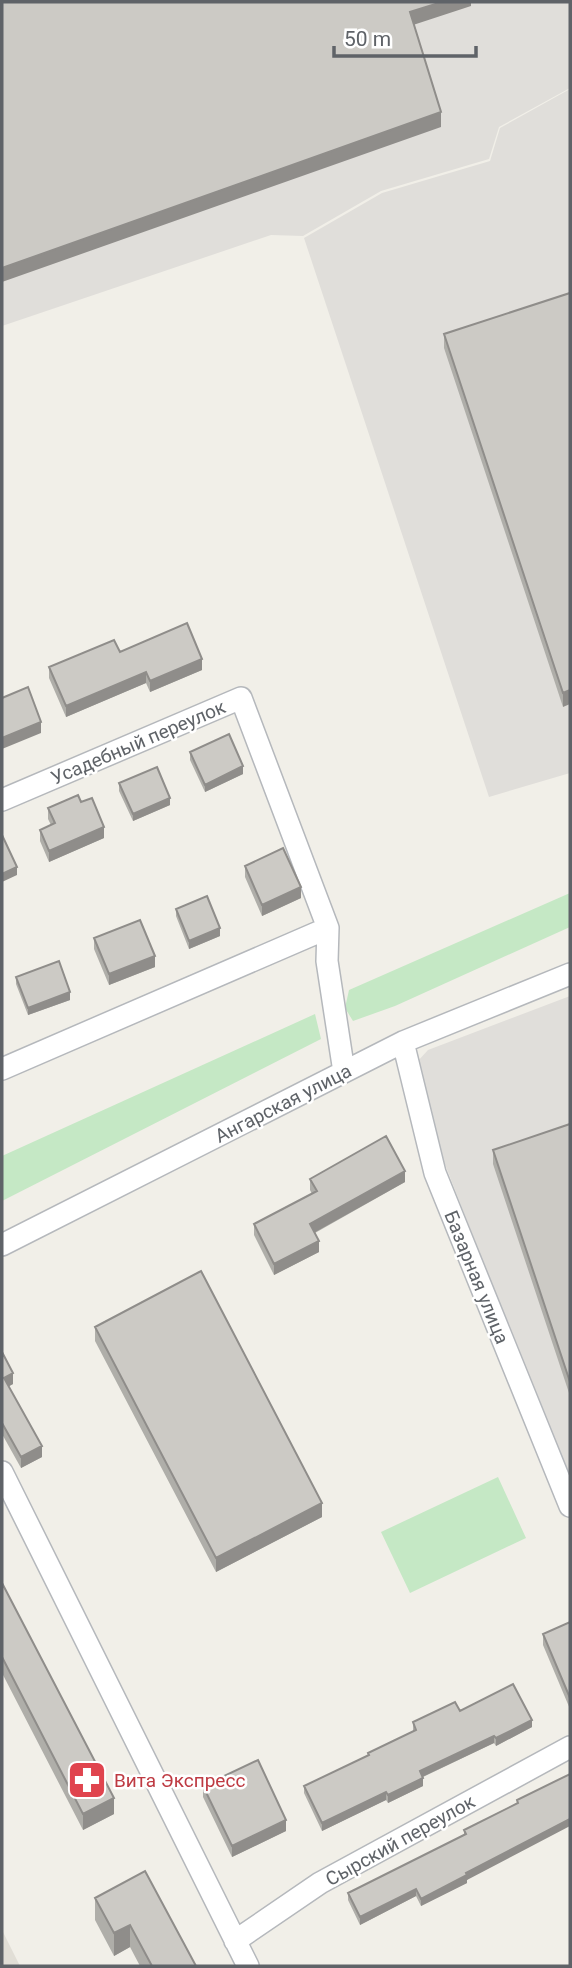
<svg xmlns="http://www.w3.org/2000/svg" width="572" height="1968" font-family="Roboto,sans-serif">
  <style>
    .industrial { fill: #e0deda }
    .education { fill: #e1ded6 }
    .green { fill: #c5e8c5 }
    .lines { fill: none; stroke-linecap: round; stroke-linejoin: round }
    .minor-casing { stroke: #b5b8bc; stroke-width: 24 }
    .minor { stroke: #fff; stroke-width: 21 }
    .wall { fill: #afaea9 }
    .shaded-wall { fill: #8f8d8a }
    .building { fill: #cccac5; stroke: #8f8d8a; stroke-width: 2 }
    .labels { text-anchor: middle; stroke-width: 5; stroke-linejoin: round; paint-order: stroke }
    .street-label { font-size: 19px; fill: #5f6368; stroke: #fff }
    .health-label { font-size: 19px; fill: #be3a42; stroke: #fff; text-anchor: start }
  </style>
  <rect width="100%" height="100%" fill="#f1efe8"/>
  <path class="industrial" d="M2 2H570V88L499 127 489 159 381 191 303 236 271 235 2 326Z
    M570 89V773L489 797 304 238 382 193 490 161 500 128Z
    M570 996V1484L432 1131 417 1062 428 1050Z"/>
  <path class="education" d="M2 1930 20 1966H2Z"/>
  <path class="green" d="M570 893V927L395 1006 353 1021 345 1008 349 990Z
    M315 1014 321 1039 2 1201V1156Z
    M498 1477 526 1538 410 1593 381 1532Z"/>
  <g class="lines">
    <g class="minor-casing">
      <path id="minor" d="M2 800 241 698 328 928 327 961 344 1072
        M403 1042 435 1173 570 1506
        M2 1069 328 928
        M2 1245 403 1042 570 974
        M2 1472 248 1966
        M235 1941 320 1883 570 1747"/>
    </g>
    <use href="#minor" class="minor"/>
  </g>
  <path class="wall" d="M570 293 563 707 444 348V334Z
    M120 652 202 670 150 692 146 683 66 717 49 678V667Z
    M190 752 243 774 205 792 190 760Z
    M119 783 170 805 133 821 119 791Z
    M81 802 104 838 49 862 40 841V830L51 825 48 819V808Z
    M245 866 301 898 262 916 245 877Z
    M176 909 220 936 189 949 176 916Z
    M94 938 155 967 109 985 94 949Z
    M16 977 70 1000 28 1015 16 984Z
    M570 1124V1396L493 1164V1150Z
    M310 1179 405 1182 315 1233 319 1252 274 1275 254 1235V1224L312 1194 310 1190Z
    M95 1327 322 1517 216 1572 95 1341Z
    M2 1352 13 1384 9 1386 42 1457 21 1468 2 1434Z
    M2 1583 114 1814 83 1830 2 1673Z
    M570 1622V1709L543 1645V1634Z
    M460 1711 532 1727 496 1746 494 1743 423 1777V1786L388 1803 386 1800 322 1831 304 1793V1786L368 1756V1753L413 1731V1722Z
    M570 1774 467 1880V1883L421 1906 416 1896 360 1925 348 1900V1893L464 1835V1830L517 1803V1800Z
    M203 1786 286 1831 232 1857 203 1797Z
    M95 1898 196 1966H140L130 1947 114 1956 95 1920Z"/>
  <path class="shaded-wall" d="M442 2H471V6L410 26V12Z
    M441 112V127L2 282V268Z
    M202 659V670L150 692V681Z
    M146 672V683L66 717V706Z
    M570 690V704L563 707V693Z
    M41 722V733L2 749V738Z
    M243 766V774L205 792V785Z
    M170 798V805L133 821V814Z
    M104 827V838L49 862V851Z
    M17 867V875L2 882V874Z
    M301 887V898L262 916V905Z
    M220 928V936L189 949V941Z
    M155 956V967L109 985V974Z
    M70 992V1000L28 1015V1008Z
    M405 1171V1182L310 1235V1224Z
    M319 1241V1252L274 1275V1264Z
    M13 1373V1384L4 1389V1378Z
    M42 1446V1457L21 1468V1457Z
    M322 1503V1517L216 1572V1558Z
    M532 1720V1727L496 1746V1738Z
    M494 1736V1743L420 1778V1771Z
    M423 1778V1786L388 1803V1795Z
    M386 1792V1800L322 1831V1823Z
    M114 1798V1814L83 1830V1814Z
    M570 1819V1826L467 1880V1883L421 1906V1899L466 1873Z
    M286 1820V1831L232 1857V1846Z
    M416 1889V1896L360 1925V1917Z
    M130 1925V1947L114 1956V1933Z"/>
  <path class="building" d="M2 2H442L410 12 441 112 2 268Z
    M570 293V690L563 693 444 334Z
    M187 623 202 659 150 681 146 672 66 706 49 667 114 640 120 652Z
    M28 687 41 722 2 738V698Z
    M229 734 243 766 205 785 190 752Z
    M157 767 170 798 133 814 119 783Z
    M78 795 81 802 92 798 104 827 49 851 40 830 55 823 48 808Z
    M2 835 17 867 2 874Z
    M283 848 301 887 262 905 245 866Z
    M207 896 220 928 189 941 176 909Z
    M140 920 155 956 109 974 94 938Z
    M59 961 70 992 28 1008 16 977Z
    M570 1124V1382L493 1150Z
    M386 1136 405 1171 310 1224 319 1241 274 1264 254 1224 317 1191 310 1179Z
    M201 1271 322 1503 216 1558 95 1327Z
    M2 1352 13 1373 4 1378 42 1446 21 1457 2 1423Z
    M2 1583 114 1798 83 1814 2 1657Z
    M570 1622V1698L543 1634Z
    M513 1684 532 1720 496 1738 494 1736 420 1771 423 1778 388 1795 386 1792 322 1823 304 1786 369 1755 368 1753 416 1730 413 1722 455 1702 460 1711Z
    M258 1760 286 1820 232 1846 203 1786Z
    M570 1774V1819L466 1873 467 1875 421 1899 416 1889 360 1917 348 1893 466 1834 464 1830 518 1803 517 1800Z
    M145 1871 196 1966H152L130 1925 114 1933 95 1898Z"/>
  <defs>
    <g id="pharmacy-square" transform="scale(2.0125)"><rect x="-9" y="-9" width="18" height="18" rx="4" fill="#e0444e" stroke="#fff"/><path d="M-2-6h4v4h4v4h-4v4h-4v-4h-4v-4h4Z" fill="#fff"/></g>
  </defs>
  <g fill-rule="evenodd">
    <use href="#pharmacy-square" x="87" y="1780"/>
  </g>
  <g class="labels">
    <g class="street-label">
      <text transform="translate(138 742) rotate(-23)" y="7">Усадебный переулок</text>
      <text transform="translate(283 1103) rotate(-27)" y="7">Ангарская улица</text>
      <text transform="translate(477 1277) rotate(68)" y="7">Базарная улица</text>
      <text transform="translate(400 1840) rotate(-29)" y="7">Сырский переулок</text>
    </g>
    <g class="health-label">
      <text x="114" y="1787">Вита Экспресс</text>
    </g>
  </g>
  <rect width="572" height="1968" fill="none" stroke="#5f6368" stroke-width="7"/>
  <path d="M334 46v10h142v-10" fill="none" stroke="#5f6368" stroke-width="3.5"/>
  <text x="344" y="46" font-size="21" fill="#5f6368" stroke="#ffffff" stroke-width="5" paint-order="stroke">50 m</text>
</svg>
